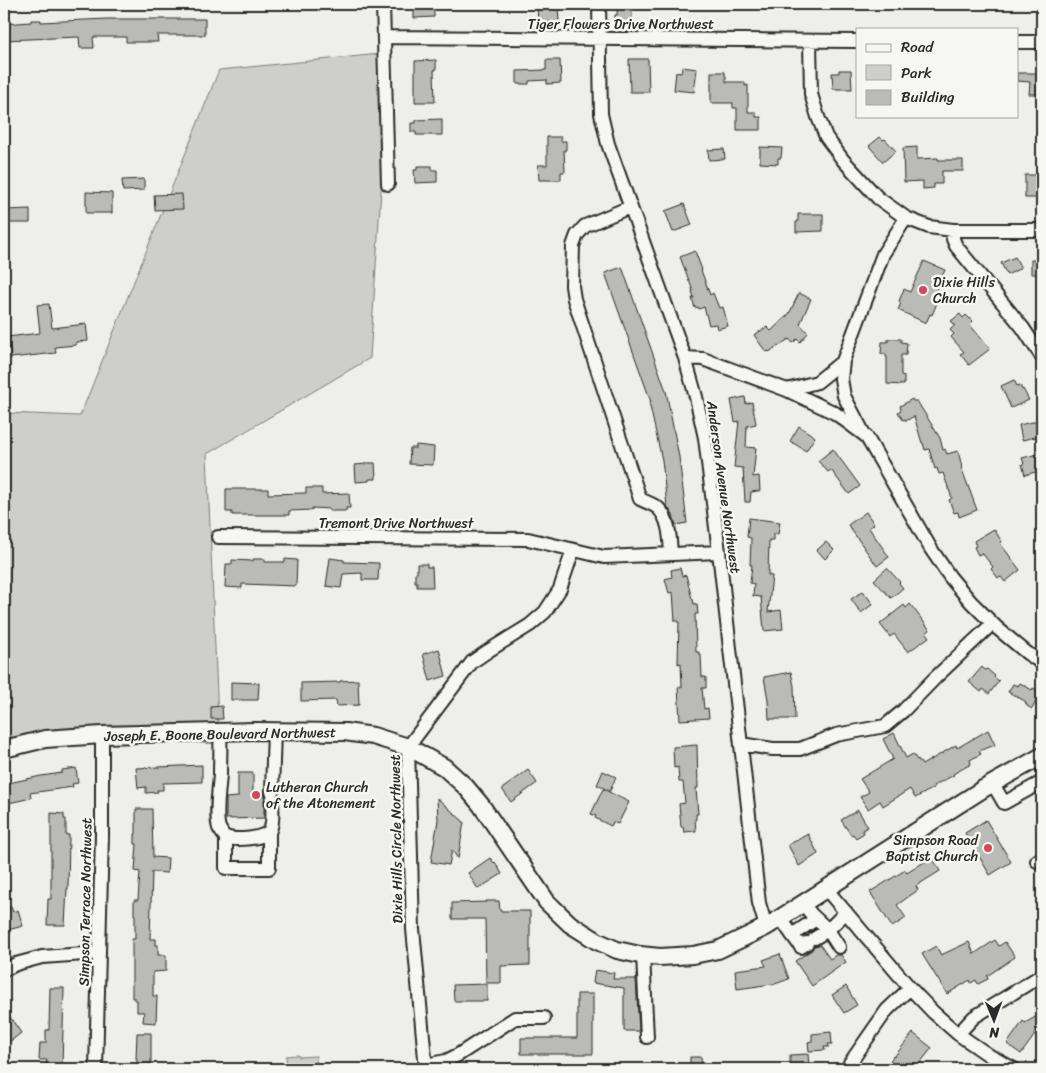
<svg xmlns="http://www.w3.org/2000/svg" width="1046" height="1073" font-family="Sriracha,sans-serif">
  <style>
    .green { fill: #cececa; stroke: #7c7c7a }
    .building { fill: #babab7; stroke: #2b2b2b }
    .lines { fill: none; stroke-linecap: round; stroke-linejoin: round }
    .minor-casing { stroke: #2b2b2b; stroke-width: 16 }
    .major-casing { stroke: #2b2b2b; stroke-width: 20 }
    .minor { stroke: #f6f6f2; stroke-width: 12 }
    .major { stroke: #f6f6f2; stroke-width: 16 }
    .poi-dot { fill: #d1495b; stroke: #f6f6f2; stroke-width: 2 }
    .labels { text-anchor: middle; stroke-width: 5; stroke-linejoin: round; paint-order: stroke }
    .street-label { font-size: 14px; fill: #2b2b2b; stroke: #f6f6f2 }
    .poi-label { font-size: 14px; fill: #2b2b2b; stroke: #f6f6f2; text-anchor: start }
  </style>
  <rect width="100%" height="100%" fill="#eeeeea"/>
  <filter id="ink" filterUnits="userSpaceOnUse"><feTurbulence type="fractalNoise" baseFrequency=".02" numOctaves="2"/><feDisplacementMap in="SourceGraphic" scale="10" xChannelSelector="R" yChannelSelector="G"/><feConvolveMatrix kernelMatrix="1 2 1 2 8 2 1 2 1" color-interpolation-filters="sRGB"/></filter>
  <g filter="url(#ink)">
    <path class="green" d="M390 53 370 358 207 454 219 744 60 734 4 738V413L80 416 219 70Z
      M298 1055 299 1057 316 1056 317 1069H287L286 1056Z"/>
    <path class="building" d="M414 4H434V17L414 18Z
      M558 6 559 22H538L537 7Z
      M617 8 632 9V26H614L615 15H617Z
      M107 19H205V35H157L158 42H126V37H93L94 48H80L79 37 4 40V24L31 22V20H41V22Z
      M629 59H648L649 92H630Z
      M436 60V70H434L435 102H415V61Z
      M546 60H560L561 83 547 84V80L529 81V84H517V71L546 70Z
      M682 67 697 69 694 92 674 90 676 72 681 73Z
      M839 70H851L852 89H833L832 73H839Z
      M711 72H725V76H726V82H745V86L748 85V112H756V117H761V130H737V108H733V103H711Z
      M1017 73H1042V94H1029L1030 82 1017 81Z
      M442 119V135H416V132H411V123H416V120Z
      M547 137H561V141H566V150H564L565 172H561V180H539L538 165H547Z
      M880 137 883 140 885 139 896 151 883 162 869 146Z
      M760 147 782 148 781 158H778V164L760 163Z
      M917 147V159L938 158V160H963V171H942V184H934V188L923 189V181L904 182 903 148Z
      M724 149 725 159 709 160 708 150Z
      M417 166H432V170H437V182L415 183 414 170H417Z
      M1025 175H1041V198H1025Z
      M144 179V190L123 191 122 180Z
      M86 192 112 193V213H86Z
      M182 194 183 209 155 210 154 195Z
      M684 204 692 225 673 232 665 211Z
      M30 209V223H5L4 210Z
      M798 214H823V231L796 232V222H798Z
      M695 251 702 270H701L710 295 713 293 719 308 723 307 728 326 717 329 716 324 709 325 704 307 699 309 698 307 695 308 692 298H694L692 291H693L680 257Z
      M1015 257 1021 268 1007 275 1001 263Z
      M1031 260H1042V274H1031Z
      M924 261 945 270 931 301 937 303 932 315 930 314 926 323 898 310 901 303 899 301 904 289 910 292Z
      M622 267 666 391 679 457 687 523 676 525 673 515 667 506 662 460 649 402H651L605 273Z
      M799 293 811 299 800 324 808 333 800 342 797 339 793 343 789 339 769 352 768 351 766 352 754 335 767 327 771 331 789 314Z
      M49 304 52 328 86 324 88 341 76 342V345L55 347 56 353 11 358 10 349H8L7 337 40 333 37 305Z
      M960 314 963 318 966 315 973 322 970 325 990 349 969 365 960 354 964 352 951 337 954 334 950 330 955 325 951 321Z
      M888 339H901V342L907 343 906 355H901V375L904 376V385L887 384V357H886V354H881L882 342H888Z
      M1014 380 1017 386 1020 385 1022 390 1023 389 1029 400 1011 408 1001 386Z
      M745 397 746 404 752 402 756 424 747 426 746 447 756 448 753 477 759 476 760 491 751 492 750 502H745L743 468 734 467 739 421 735 422 731 400Z
      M912 399 913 401H917L940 438 943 450 945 449 947 454 958 451 962 467H961L977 510 959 517 958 512 954 513 949 500 952 498 943 473 939 474 937 468 935 469 929 449 925 450 923 443H922L914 416 906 421 905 419 903 420 898 412 901 410 900 406Z
      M1037 421 1040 436 1022 440 1019 425Z
      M799 426 815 437 806 451 790 441Z
      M416 445 434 447 433 465 409 464 410 448H416Z
      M833 449 860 486 849 494 831 470 828 472 818 461Z
      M1042 453V470L1025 475 1022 464H1024L1022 458Z
      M366 463H375L376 479H369V481L356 482 355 465 366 464Z
      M306 488H322V494L349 493 350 508H346V511H330V509L312 508V510L289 511V515H232V512H226V489H268V494L306 493Z
      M866 512 874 524 869 528 889 557 877 566 848 525Z
      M749 518 780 522 778 534H773V540H769L768 575 772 576 768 612 781 610 783 629 764 631 761 597 753 596 754 584 750 583 752 565H750L751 538 747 537Z
      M994 529 1002 542 1000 543 1020 570 1005 582 1001 577 998 578 991 569 993 567 982 553 978 555 974 547 976 546 974 541Z
      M826 542 834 550 825 559 817 550Z
      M330 558 344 560V562L379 563 378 580H362V573L343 574 341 588 326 586Z
      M253 559H265V562H285V559L297 560 296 586 242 584V588L225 587 226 564H232V560L253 561Z
      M417 564H427V567H432L433 587H417V582H415V573H417Z
      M680 568 682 576 686 575 692 599H693L694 604H697L698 614H695L696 652H699V654H701L702 677H706V688H702L704 709 708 708 709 718 680 720 678 687H682L681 663 678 664 679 621H675L673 592 669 593 665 579 672 577 671 570Z
      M887 568 900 582 899 583 903 588 891 598 874 580Z
      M863 591 873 604 861 613 851 599Z
      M910 604 930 630 926 633 929 637 908 652 894 634 890 637 880 624 904 605 906 608Z
      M439 649 446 676 430 681 423 654Z
      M982 667 985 670 987 669 995 676 994 677 999 681 989 694 983 689 981 692 969 682Z
      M791 672 794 686 795 719H769L768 700 764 677Z
      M358 680 359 705 337 706 336 700 301 701V683L340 682V681Z
      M231 682 259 683 258 700H231Z
      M1020 683 1032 690 1033 688 1041 692 1032 709 1027 706 1025 701 1008 692 1013 684 1018 686Z
      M222 706 223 719H211V707Z
      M988 730 995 745 979 751 981 754 970 760 971 764 953 774 954 775 933 786 934 788 915 798 910 789 883 806 880 801 868 809 860 797 869 792 860 779 893 759 883 739 894 733 906 758 913 754 917 760 918 759 922 765 956 745 957 748Z
      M697 745 698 788H696L698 814H696V819H695L696 831 684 832 683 827H681L679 804 685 803 683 782H679L678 767 674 768 673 747Z
      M202 765V782L163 783V790H157L158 792 146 793V787L138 788 136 768Z
      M76 768 78 783 72 784 73 787 30 793 31 798 4 804V784L41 776 62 773V770Z
      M528 770 537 783 511 802 502 789Z
      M603 771 616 777 610 791 597 785Z
      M238 773H253V794L264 793 265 796 264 800V818L226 819V798L238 797Z
      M603 789 629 802 618 824 613 822 611 826 595 818 596 816 591 814Z
      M437 798 464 822 458 859 452 850 449 865 431 862 438 820Z
      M136 809H152L153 857 168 858 167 873 152 872 150 939H156V945H158V955H166V971L153 972V996H157L156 1023 143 1022 144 1012H137V1000H135V998H132V939H135V915H134V900H138L140 872 135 871 137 844H135V834H136Z
      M858 810 868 827 862 830 864 833 856 838 853 834 851 835 841 820Z
      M51 813 64 814V819H66V835H69L68 889H67L65 925H47L48 899H51Z
      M986 820 1011 862 990 875 965 833Z
      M808 834 818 854 799 866 788 845Z
      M932 857 940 871 916 886 918 890 897 905 906 918 892 927 870 892 902 872 905 870 907 873Z
      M490 858 494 863 495 862 502 874 478 889 468 873Z
      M486 901H499L500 911H530V965L501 966V983H486L485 919H452V903L487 902Z
      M11 907 13 912 18 910 23 926 4 931V909Z
      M995 940 999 946 1005 942 1015 957 987 976 988 979 978 984 976 980 971 983 970 980 947 994 922 954 936 946 941 955 969 942 974 954Z
      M820 945 830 959 836 955H841L846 962 812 986 795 961 812 950 814 946Z
      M780 954 789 979 772 985V984L737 989 735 970 766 966 763 960Z
      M595 970 614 973 613 979H636L639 1031H624V988L593 983Z
      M487 984V1001H454L453 985Z
      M846 986 857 1005 844 1013 832 995Z
      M50 988H64L62 1068 46 1067 47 1060H39L40 1043H46V1030H49Z
      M577 994H593V1054H521V1038H577Z
      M4 1008 21 1033 4 1046Z
      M1042 1013V1025L1021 1054 1007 1044 1023 1021 1025 1023Z
      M831 1032 832 1044H828L829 1047H824L825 1050 809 1051 808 1042 812 1041V1034Z
      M137 1033H151V1065H137V1059H136Z
      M913 1033 932 1048 915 1069H897L888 1065 893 1056 894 1057Z
      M808 1054 809 1067H806V1069H790V1055Z
      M690 1057H701L702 1069H690Z"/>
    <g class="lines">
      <g class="minor-casing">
        <path id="minor" d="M383 4 388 184
          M599 4 601 114 608 144 685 358 696 397 705 438 719 552 759 903 766 927
          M384 37 857 41
          M810 41 811 94 818 117 826 137 843 160 878 198 906 218 929 227 953 230H1042
          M1017 42H1042
          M630 207 585 226 577 235 573 246 572 286 574 299 640 499C646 502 653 504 658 508 670 519 670 540 671 554
          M953 230V239L956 246 1023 328 1042 357
          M685 358 703 359 787 390 835 413 866 436 931 549 950 577 971 602 997 628 1027 653 1042 663
          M787 390 817 382 843 361
          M863 432 844 396 841 379 843 361 883 254 906 218
          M218 537 528 539 604 557 719 552
          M220 732C221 746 220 760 220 775 219 788 215 816 219 828 221 831 223 836 226 837 235 841 265 839 270 830 274 822 272 809 272 800
          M741 744 773 749H800L836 735 885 726 903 711 935 678 992 624
          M993 784 1004 803 1042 782
          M272 792 274 731
          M226 837V868H269V831
          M1037 861 1042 858
          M826 889 910 988 933 1012 958 1034 990 1056 1014 1069
          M803 904 812 915 828 930 839 947
          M781 918 788 929 801 947 807 943
          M792 935 816 919
          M815 938 828 930 846 912
          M643 955 647 1037
          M4 970 16 964 42 957 99 953
          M958 1034 974 1017 1042 975
          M426 1065 446 1061 458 1055 515 1018H544
          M96 1069 102 835V735
          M426 1069 413 929 408 747 472 662 488 651 530 625 545 612 560 589 573 550
          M848 1069 850 1063 887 1010 910 988"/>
      </g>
      <g class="major-casing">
        <path id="major" d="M4 749 45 739 102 735 255 731 345 732 373 736 408 747 444 767 466 787 481 805 547 902 570 924 597 941 617 950 640 955 660 957 693 955 718 950 766 927 983 789 1042 756"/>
      </g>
      <use href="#minor" class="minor"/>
      <use href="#major" class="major"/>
    </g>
  </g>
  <g class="poi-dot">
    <circle cx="923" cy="290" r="5"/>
    <circle cx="256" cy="795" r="5"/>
    <circle cx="988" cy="848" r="5"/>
  </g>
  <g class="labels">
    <g class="street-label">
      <text x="621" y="29">Tiger Flowers Drive Northwest</text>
      <text transform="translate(724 487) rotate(82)" y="5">Anderson Avenue Northwest</text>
      <text x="396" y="528">Tremont Drive Northwest</text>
      <text transform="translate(220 734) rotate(-1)" y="5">Joseph E. Boone Boulevard Northwest</text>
      <text transform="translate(396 839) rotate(-91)" y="5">Dixie Hills Circle Northwest</text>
      <text transform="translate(85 902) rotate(-89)" y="5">Simpson Terrace Northwest</text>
    </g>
    <g class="poi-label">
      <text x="933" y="287">Dixie Hills<tspan x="933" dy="16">Church</tspan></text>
      <text x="266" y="792">Lutheran Church<tspan x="266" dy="16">of the Atonement</tspan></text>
      <text x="978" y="845" text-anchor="end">Simpson Road<tspan x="978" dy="16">Baptist Church</tspan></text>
    </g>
  </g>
  <rect width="1046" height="1073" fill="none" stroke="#f6f6f2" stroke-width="20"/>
  <rect x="10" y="10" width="1026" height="1053" fill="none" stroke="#2b2b2b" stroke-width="2" filter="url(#ink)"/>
  <rect x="856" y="28" width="162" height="90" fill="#f6f6f2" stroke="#a5a5a2"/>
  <rect x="866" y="44" width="25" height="8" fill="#f6f6f2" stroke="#a5a5a2"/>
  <text x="901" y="52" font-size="15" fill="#2b2b2b">Road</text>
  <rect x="866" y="65" width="25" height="15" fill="#cececa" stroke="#a5a5a2"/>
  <text x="901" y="78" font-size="15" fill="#2b2b2b">Park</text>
  <rect x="866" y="90" width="25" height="15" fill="#babab7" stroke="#a5a5a2"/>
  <text x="901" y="102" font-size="15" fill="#2b2b2b">Building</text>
  <g transform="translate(994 1020) rotate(179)" stroke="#f6f6f2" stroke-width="4" paint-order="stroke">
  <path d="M0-4L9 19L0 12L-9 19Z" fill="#2b2b2b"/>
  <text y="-8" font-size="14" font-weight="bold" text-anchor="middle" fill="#2b2b2b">N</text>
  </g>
</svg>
